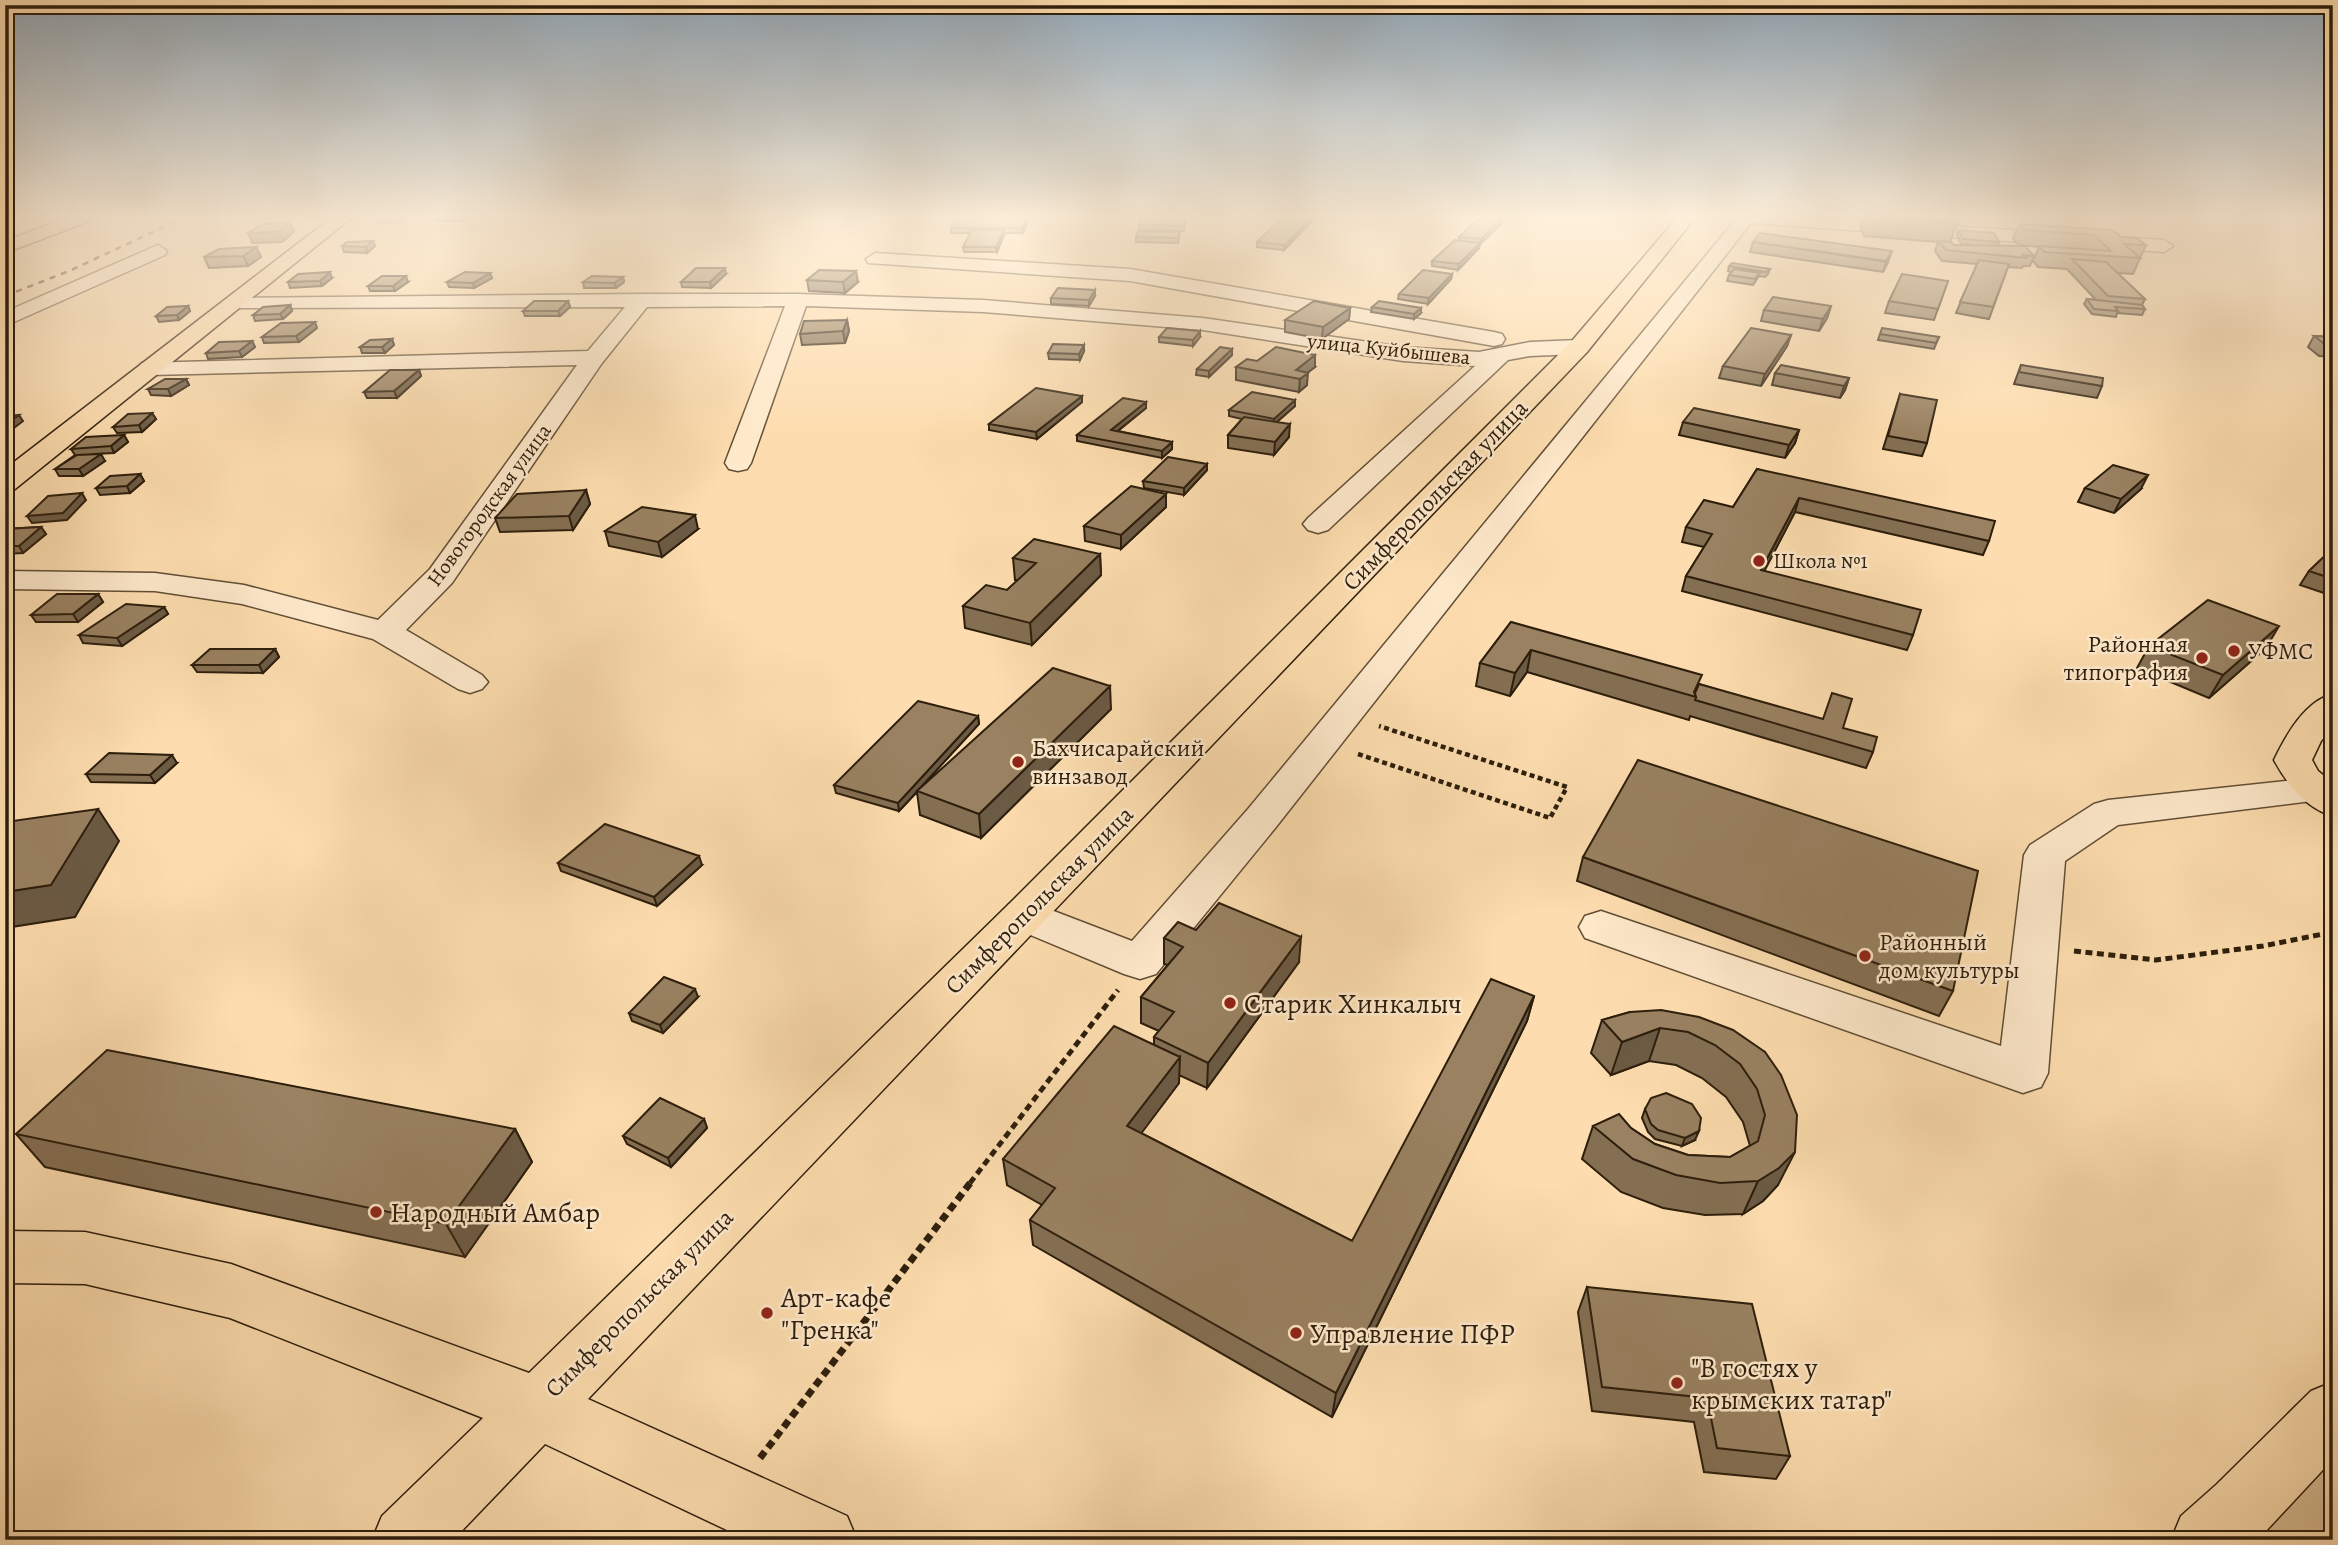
<svg xmlns="http://www.w3.org/2000/svg" width="2338" height="1545" font-family="Alegreya,serif">
  <style>
    .green { fill: #dabd93; stroke: #846e50; stroke-width: 2 }
    .lines { fill: none; stroke-linecap: round; stroke-linejoin: round }
    .minor-casing { stroke: #614e35; stroke-width: 3 }
    .major-casing { stroke: #2d1e0c; stroke-width: 3 }
    .path-far2 { stroke: #2d1e0c; stroke-width: 4.5; stroke-dasharray: 5 3.5; stroke-linecap: butt }
    .path-far1 { stroke: #2d1e0c; stroke-width: 5; stroke-dasharray: 7 4.5; stroke-linecap: butt }
    .path { stroke: #2d1e0c; stroke-width: 7; stroke-dasharray: 8 5; stroke-linecap: butt }
    .minor { fill: #fee9cb; fill-rule: evenodd }
    .major { fill: #fdddaf; fill-rule: evenodd }
    .rail { stroke: #2d1e0c; stroke-width: 2.5; stroke-dasharray: 6 6; stroke-linecap: butt }
    .wall { fill: #846f53; stroke: #2d1e0c; stroke-width: 2 }
    .shaded-wall { fill: #6b5a44; stroke: #2d1e0c; stroke-width: 2 }
    .building { fill: #998161; stroke: #2d1e0c; stroke-width: 2 }
    .poi-dot { fill: #8f2418; stroke: #fee9cb; stroke-width: 2.5 }
    .labels { text-anchor: middle; stroke-width: 5; stroke-linejoin: round; paint-order: stroke }
    .far-street-label { font-size: 21px; fill: #2d1e0c; stroke: #fee9cb }
    .far-poi-label { font-size: 21px; fill: #2d1e0c; stroke: #fee9cb; text-anchor: start }
    .street-label { font-size: 24px; fill: #2d1e0c; stroke: #fee9cb }
    .poi-label { font-size: 24px; fill: #2d1e0c; stroke: #fee9cb; text-anchor: start }
    .near-poi-label { font-size: 28px; fill: #2d1e0c; stroke: #fee9cb; text-anchor: start }
  </style>
  <rect width="100%" height="100%" fill="#fdddaf"/>
  <filter id="stains"><feTurbulence type="fractalNoise" baseFrequency=".00286" numOctaves="4"/><feColorMatrix values="0 0 0 0 .2 0 0 0 0 .09 0 0 0 0 .02 0 0 0 .5 -.17"/></filter>
  <radialGradient id="worn" r=".72"><stop offset=".6" stop-color="#630" stop-opacity="0"/><stop offset="1" stop-color="#630" stop-opacity=".3"/></radialGradient>
  <path class="green" d="M2333 1451V1540H2255Z"/>
  <g class="lines">
    <g class="minor-casing">
      <path id="minor" d="M1737 218H1824L2164 240 2173 246 2164 252 1751 223 1276 827 1156 974 1140 979 1124 974 1009 926 1003 915 1009 904 1025 900 1132 941 1248 809Z
        M158 245 167 251 165 255 5 326V312Z
        M875 253 1130 269 1494 332 1502 334 1505 339 1502 344 1494 346 1130 281 868 263 866 259Z
        M642 294H798L983 300 1203 318 1403 347 1479 352 1530 342 1579 340 1587 342 1590 347 1587 352 1579 354 1530 356 1508 360 1328 530 1318 533 1308 530 1303 524 1308 518 1475 366 1403 361 1203 330 983 312 806 306 751 463 747 469 738 471 729 469 725 463 785 306 647 307 602 363 452 583 406 630 482 675 488 682 482 689 470 693 458 689 373 639 242 604 155 591 5 589V571L155 573 244 585 378 620 430 569 577 365 150 375 142 373 138 368 142 363 588 351 625 307 227 308 224 304 227 300 234 298Z
        M2314 778 2328 781 2333 789 2328 799 2118 825 2065 861 2048 1073 2041 1087 2023 1093 1585 938 1579 927 1585 916 1601 911 2001 1046 2024 855 2030 845 2094 804 2108 800Z"/>
    </g>
    <g class="major-casing">
      <path id="major" d="M66 218H90L87 222 5 253V241Z
        M331 218H351L15 489 5 491V469Z
        M1677 218H1695L1587 352 588 1399 847 1516 857 1540H748L545 1444 453 1540H372L382 1516 483 1418 230 1318 85 1284 5 1283V1231L85 1232 231 1264 529 1373 1009 904 1571 342Z
        M2333 694V727L2321 741 2312 760 2318 771 2333 783V816C2305 808 2287 784 2274 760 2286 735 2305 701 2333 694Z
        M2333 1382V1459L2265 1532 2255 1540H2171L2181 1516 2217 1484 2311 1391Z"/>
    </g>
    <path class="path-far2" d="M1358 754 1550 818 1567 787 1379 726"/>
    <path class="path-far1" d="M2074 951 2156 960 2263 946 2333 932
      M970 1183 1118 990"/>
    <path class="path" d="M760 1458 971 1182"/>
    <use href="#minor" class="minor"/>
    <use href="#major" class="major"/>
    <path class="rail" d="M5 296 69 271 183 218"/>
  </g>
  <path class="wall" d="M377 218H408L404 222 379 223Z
    M435 218H468L465 221H437Z
    M504 218H551L549 219H504Z
    M846 218H871L870 219H846Z
    M1029 218 1023 233H1004V235L997 252H964L963 247 971 233H951V228Z
    M1141 218H1186L1184 231 1139 230V225Z
    M1863 218H1948L1957 224 1950 242 1954 245H1974L1961 244 1957 235 1958 230 1999 242 1997 246 2034 256 2030 266H2023L2022 268 2008 267 1989 319 1956 313 1977 264 1942 261 1935 251 1938 242 1864 236 1860 226Z
    M1501 219V224L1480 244 1479 248 1458 270 1432 266V261L1459 240V237Z
    M1312 221 1284 250 1257 247V242Z
    M2019 224 2121 237 2146 245 2133 274 2117 273 2145 299 2142 305 2145 309 2142 315 2117 313 2116 317 2092 314 2084 304 2087 299 2096 300 2067 269 2038 267 2033 261 2039 247 2019 245 2013 239Z
    M1180 232 1178 243 1136 242V237Z
    M373 241 375 246 367 253 344 252 342 246Z
    M1753 242 1888 262 1883 272 1750 252Z
    M256 247 261 257 248 266 209 268 204 257Z
    M1729 266 1770 269 1768 274 1765 277 1759 276 1753 285 1727 281 1729 275 1731 272 1728 271Z
    M490 273 492 278 474 288 449 287 447 282Z
    M726 274 711 288 682 287 681 282Z
    M1452 274 1451 279 1428 304 1398 299 1399 294Z
    M623 277 624 282 616 288H584L583 282Z
    M332 278 322 286 290 288 288 282Z
    M807 280 858 282 845 293 809 291Z
    M1948 281 1934 320 1885 313 1889 301Z
    M408 282 395 291H370L368 286Z
    M1095 296 1089 306 1051 304V298Z
    M568 301 570 307 560 316H525L523 311Z
    M290 305 292 311 283 319 255 321 253 315Z
    M188 306 190 311 179 320 159 322 156 316Z
    M1831 306 1827 318 1819 331 1761 321 1764 310Z
    M1372 307 1421 313 1414 319 1371 312Z
    M1350 308 1349 319 1322 339 1285 332V320Z
    M847 320 849 331 845 343 802 345 800 334Z
    M317 328 299 342 264 343 262 337Z
    M1880 334 1939 337 1934 349 1878 340Z
    M1791 335 1787 346 1761 386 1719 378 1723 366Z
    M2314 336 2333 337V357L2319 356 2308 347Z
    M1159 337H1200L1193 346 1159 342Z
    M392 339 394 345 385 353H362L360 347Z
    M252 341 255 347 242 357 208 359 206 353Z
    M1232 349V355L1209 377 1196 375 1197 369Z
    M1084 351 1080 360 1049 359 1048 353Z
    M1257 361 1315 367 1307 373V385L1299 392 1236 380V367Z
    M2021 365 2102 386 2097 398 2014 384Z
    M419 370 421 376 397 398H367L364 392Z
    M1775 373 1849 378 1845 390 1840 398 1772 385Z
    M186 379 189 385 171 396 151 395 148 389Z
    M1900 394 1927 443 1922 456 1883 449Z
    M1082 396V402L1037 439 989 430V424Z
    M1295 400V406L1277 422 1289 437 1274 455 1228 448V435L1242 419 1229 416V410Z
    M1146 402V408L1118 431 1172 442V449L1162 458 1077 441V435Z
    M152 413 156 419 142 432 117 433 113 427Z
    M1683 422 1799 430 1795 443 1785 458 1679 435Z
    M124 435 128 442 114 453 94 454 105 461 83 476H59L55 469 75 455 71 449Z
    M1207 464V470L1184 495 1144 488 1143 481Z
    M1757 469 1989 541 1983 555 1795 512 1764 571 1913 635 1907 650 1682 591 1686 576 1704 547 1682 542 1686 527 1733 507Z
    M140 474 144 481 130 493 100 495 96 488Z
    M2085 488 2141 489 2114 513 2078 502Z
    M586 490 590 504 573 530 500 532 495 518Z
    M1166 494V507L1121 549 1085 541 1084 526Z
    M41 527 46 534 23 553 5 554V529Z
    M698 529 662 557 609 546 605 531Z
    M2333 548V596L2300 585 2309 571Z
    M1100 554 1101 575 1032 645 965 628 963 606 1007 590 1018 580H1015L1013 558Z
    M98 594 103 602 78 622H36L31 615Z
    M164 607 168 614 122 646 83 643 79 635Z
    M1511 622 1699 684 1843 728 1873 752 1866 768 1690 716 1689 720 1527 672 1510 696 1476 686 1480 663Z
    M2149 646 2266 648 2209 698 2137 668Z
    M275 649 279 657 263 673 197 672 192 665Z
    M1111 709 981 838 920 815 917 792 899 811 836 793 834 785 978 716 979 724 922 786Z
    M177 763 155 783 91 782 86 774Z
    M1583 857 1953 991 1939 1016 1577 881Z
    M558 863 702 865 657 906 561 871Z
    M1196 930 1299 962 1207 1088 1179 1075V1083L1141 1133 1352 1241 1534 996 1527 1021 1332 1417 1033 1245 1030 1220 1042 1205 1007 1185 1003 1159 1154 1045V1037L1159 1031 1141 1023V997L1168 965 1164 964V938Z
    M698 997 663 1033 632 1021 629 1013Z
    M1630 1012 1765 1052 1778 1185 1763 1201 1743 1214 1705 1215 1663 1208 1621 1192 1582 1159 1593 1126 1631 1128 1655 1144 1688 1155 1730 1157 1750 1146 1743 1122 1726 1097 1702 1078 1676 1065 1649 1061 1611 1075 1591 1053 1602 1020Z
    M1645 1109 1695 1140 1682 1146 1655 1139 1648 1132 1642 1118Z
    M704 1119 707 1128 671 1167 627 1144 623 1136Z
    M515 1129 532 1162 465 1257 45 1167 16 1134Z
    M1587 1287 1790 1456 1776 1479 1704 1472 1694 1422 1592 1411 1578 1312Z"/>
  <path class="shaded-wall" d="M1027 218H1029L1023 233 1022 228Z
    M1311 218H1312V221L1284 250 1285 245Z
    M1501 219V224L1480 244 1481 239Z
    M290 222 294 232 282 242 252 243 248 233Z
    M1004 230V235L997 252 996 247Z
    M373 241 375 246 367 253 366 247Z
    M1480 243 1479 248 1458 270 1459 264Z
    M256 247 261 257 248 266 243 256Z
    M1892 251 1888 262 1883 272 1886 261Z
    M725 268 726 274 711 288 710 282Z
    M856 271 858 282 845 293 843 282Z
    M330 272 332 278 322 286 320 281Z
    M490 273 492 278 474 288 473 283Z
    M1452 274 1451 279 1428 304 1429 298Z
    M406 276 408 282 395 291 393 286Z
    M623 277 624 282 616 288 614 283Z
    M1095 290V296L1089 306V300Z
    M568 301 570 307 560 316 558 311Z
    M290 305 292 311 283 319 280 314Z
    M188 306 190 311 179 320 177 315Z
    M1831 306 1827 318 1819 331 1823 319Z
    M1350 308 1349 319 1322 339 1323 327Z
    M1421 308V313L1414 319V314Z
    M847 320 849 331 845 343 843 331Z
    M315 322 317 328 299 342 296 336Z
    M1200 331V337L1193 346V340Z
    M1791 335 1787 346 1761 386 1765 374Z
    M392 339 394 345 385 353 382 347Z
    M252 341 255 347 242 357 239 351Z
    M1084 345V351L1080 360 1079 354Z
    M1232 349V355L1209 377V371Z
    M1315 355V367L1299 379 1296 370Z
    M419 370 421 376 397 398 394 391Z
    M1308 373 1307 385 1299 392 1300 379Z
    M1849 378 1845 390 1840 398 1844 386Z
    M186 379 189 385 171 396 168 389Z
    M1082 396V402L1037 439 1036 432Z
    M1295 400V406L1273 425 1274 419Z
    M1146 402V408L1111 436V430Z
    M152 413 156 419 142 432 139 425Z
    M19 415 23 421 6 434 5 432V425Z
    M1290 424 1289 437 1274 455 1275 442Z
    M1799 430 1795 443 1785 458 1789 445Z
    M124 435 128 442 114 453 111 446Z
    M1172 442V449L1162 458V451Z
    M101 454 105 461 83 476 79 469Z
    M1207 464V470L1184 495V488Z
    M140 474 144 481 130 493 127 486Z
    M2148 475 2141 489 2114 513 2121 499Z
    M586 490 590 504 573 530 569 516Z
    M82 493 86 500 67 520 32 523 27 516Z
    M1166 494V507L1121 549V535Z
    M1799 498 1795 512 1757 585 1761 570Z
    M695 515 698 529 662 557 658 542Z
    M41 527 46 534 23 553 19 546Z
    M1100 554 1101 575 1032 645 1030 623Z
    M98 594 103 602 78 622 73 614Z
    M164 607 168 614 122 646 117 638Z
    M2279 626 2266 648 2209 698 2223 675Z
    M275 649 279 657 263 673 259 665Z
    M1531 650 1527 672 1510 696 1515 673Z
    M1110 686 1111 709 981 838 979 814Z
    M978 716 979 724 899 811 898 803Z
    M172 755 177 763 155 783 150 775Z
    M98 809 119 841 75 917 5 928V892Z
    M699 856 702 865 657 906 654 897Z
    M1301 937 1299 962 1207 1088 1208 1063Z
    M695 989 698 997 663 1033 660 1025Z
    M1534 996 1527 1021 1332 1417 1336 1393Z
    M1660 1028 1649 1061 1611 1075 1622 1042Z
    M1180 1057 1179 1083 1128 1151 1127 1126Z
    M704 1119 707 1128 671 1167 668 1158Z
    M515 1129 532 1162 465 1257 446 1224Z
    M1699 1131 1695 1140 1682 1146 1685 1138Z
    M1795 1152 1778 1185 1763 1201 1743 1214 1758 1181Z"/>
  <path class="building" d="M956 218H1027L1022 228H951Z
    M1141 218H1185L1184 226 1139 225Z
    M1282 218H1311L1285 245 1257 242Z
    M1479 218 1501 219 1481 239 1459 237Z
    M1883 218H1954L1957 224Z
    M290 222 278 232 248 233 262 224Z
    M2019 224 2113 230 2121 237 2137 238 2146 245 2124 244 2140 258 2044 252 2039 246 2111 251 2094 235 2024 230Z
    M972 230H1004L996 247H963Z
    M1958 230 1994 233 1999 242 1963 239Z
    M1138 231 1180 232 1178 238 1136 237Z
    M1760 233 1892 251 1886 261 1753 242Z
    M1455 240 1480 243 1459 264 1432 261Z
    M373 241 366 247 342 246 347 242Z
    M1938 241 1951 242 1954 245 2025 246 2034 256 2023 255 2026 258 1946 250Z
    M256 247 243 256 204 257 219 249Z
    M2072 259 2106 262 2145 299 2108 296Z
    M1979 260 2009 264 1993 307 1960 302Z
    M1732 263 1770 269 1766 272 1729 266Z
    M696 268H725L710 282H681Z
    M1734 269 1760 273 1755 279 1729 275Z
    M819 270 856 271 843 282 807 280Z
    M1423 270 1452 274 1429 298 1399 294Z
    M330 272 320 281 288 282 298 274Z
    M465 272 490 273 473 283 447 282Z
    M1902 274 1948 281 1938 309 1889 301Z
    M382 276H406L393 286H368Z
    M592 276 623 277 614 283 583 282Z
    M1058 288 1095 290 1089 300 1051 298Z
    M1773 297 1831 306 1823 319 1764 310Z
    M2087 299 2142 305 2145 309 2115 307 2118 311 2094 309Z
    M534 301H568L558 311H523Z
    M1314 301 1350 308 1323 327 1285 320Z
    M1379 301 1421 308 1414 314 1372 307Z
    M290 305 280 314 253 315 263 307Z
    M188 306 177 315 156 316 167 307Z
    M847 320 843 331 800 334 804 321Z
    M315 322 296 336 262 337 281 323Z
    M1167 328 1200 331 1193 340 1159 337Z
    M1751 328 1791 335 1765 374 1723 366Z
    M1882 328 1939 337 1936 343 1880 334Z
    M2314 336 2333 337V345H2326Z
    M392 339 382 347H360L370 340Z
    M252 341 239 351 206 353 219 342Z
    M1053 344 1084 345 1079 354 1048 353Z
    M1220 347 1232 349 1209 371 1197 369Z
    M1276 347 1315 355 1296 370 1308 373 1300 379 1236 367 1247 359 1257 361Z
    M1781 365 1849 378 1844 386 1775 373Z
    M2021 365 2103 378 2102 386 2019 372Z
    M390 370H419L394 391 364 392Z
    M165 379H186L168 389H148Z
    M1036 388 1082 396 1036 432 989 424Z
    M1252 392 1295 400 1274 419 1229 410Z
    M1900 394 1937 400 1927 443 1888 436Z
    M1123 398 1146 402 1111 430 1172 442 1162 451 1077 435Z
    M1694 408 1799 430 1789 445 1683 422Z
    M152 413 139 425 113 427 128 414Z
    M19 415 5 425V416Z
    M1244 417 1290 424 1275 442 1228 435Z
    M124 435 111 446 71 449 86 437Z
    M101 454 79 469H55L77 455Z
    M1168 457 1207 464 1184 488 1143 481Z
    M2113 465 2148 475 2121 499 2085 488Z
    M1757 469 1995 521 1989 541 1799 498 1761 570 1921 610 1913 635 1686 576 1712 534 1686 527 1704 500 1733 507Z
    M140 474 127 486 96 488 110 476Z
    M1131 486 1166 494 1121 535 1084 526Z
    M586 490 569 516 495 518 517 494Z
    M82 493 63 513 27 516 48 496Z
    M642 507 695 515 658 542 605 531Z
    M41 527 19 546H5V529Z
    M1034 539 1100 554 1030 623 963 606 986 585 1007 590 1036 563 1013 558Z
    M2333 548V579L2309 571Z
    M57 594H98L73 614 31 615Z
    M2208 600 2279 626 2223 675 2149 646Z
    M126 604 164 607 117 638 79 635Z
    M1511 622 1702 675 1694 692 1696 697 1531 650 1515 673 1480 663Z
    M210 649H275L259 665H192Z
    M1053 668 1110 686 979 814 917 791Z
    M1699 684 1823 719 1832 693 1852 699 1843 728 1877 737 1873 752 1695 700 1696 697 1695 693Z
    M918 701 978 716 898 803 834 785Z
    M109 753 172 755 150 775 86 774Z
    M1638 760 1978 871 1953 991 1583 857Z
    M98 809 51 885 5 892V822Z
    M605 824 699 856 654 897 558 863Z
    M1219 903 1301 937 1208 1063 1154 1037 1174 1012 1141 997 1183 947 1164 938 1178 922 1196 930Z
    M664 977 695 989 660 1025 629 1013Z
    M1491 979 1534 996 1336 1393 1030 1220 1055 1188 1003 1159 1114 1026 1180 1057 1127 1126 1352 1241Z
    M1661 1010 1699 1017 1733 1030 1765 1052 1781 1075 1797 1115 1795 1152 1779 1168 1758 1181 1720 1183 1676 1175 1633 1159 1593 1126 1619 1114 1631 1128 1655 1144 1688 1155 1730 1157 1758 1141 1765 1115 1757 1089 1740 1064 1715 1045 1688 1032 1660 1028 1622 1042 1602 1020 1630 1012Z
    M107 1050 515 1129 446 1224 16 1134Z
    M1666 1093 1692 1104 1701 1118 1699 1131 1685 1138 1658 1130 1651 1124 1645 1109 1651 1098Z
    M660 1098 704 1119 668 1158 623 1136Z
    M1587 1287 1752 1304 1790 1456 1717 1448 1707 1398 1602 1387Z"/>
  <linearGradient id="sky" x2="0" y2="1"><stop stop-color="#94aabb"/><stop offset="0.5" stop-color="#fef0db"/><stop offset="1" stop-color="#fef0db" stop-opacity="0"/></linearGradient>
  <rect width="2338" height="434" fill="url(#sky)"/>
  <g class="poi-dot">
    <circle cx="1759" cy="561" r="7"/>
    <circle cx="2234" cy="651" r="7"/>
    <circle cx="2202" cy="658" r="7"/>
    <circle cx="1018" cy="762" r="7"/>
    <circle cx="1865" cy="956" r="7"/>
    <circle cx="1230" cy="1003" r="7"/>
    <circle cx="376" cy="1212" r="7"/>
    <circle cx="767" cy="1313" r="7"/>
    <circle cx="1296" cy="1333" r="7"/>
    <circle cx="1677" cy="1383" r="7"/>
  </g>
  <g class="labels">
    <g class="far-street-label">
      <text transform="translate(1389 349) rotate(6)" y="7">улица Куйбышева</text>
      <text transform="translate(489 505) rotate(-54)" y="7">Новогородская улица</text>
    </g>
    <g class="far-poi-label">
      <text x="1773" y="568">Школа №1</text>
    </g>
    <g class="street-label">
      <text transform="translate(1435 495) rotate(-46)" y="8">Симферопольская улица</text>
      <text transform="translate(1039 900) rotate(-45)" y="8">Симферопольская улица</text>
      <text transform="translate(639 1303) rotate(-45)" y="8">Симферопольская улица</text>
    </g>
    <g class="poi-label">
      <text x="2188" y="652" text-anchor="end">Районная<tspan x="2188" dy="28">типография</tspan></text>
      <text x="2248" y="659">УФМС</text>
      <text x="1032" y="756">Бахчисарайский<tspan x="1032" dy="28">винзавод</tspan></text>
      <text x="1879" y="950">Районный<tspan x="1879" dy="28">дом культуры</tspan></text>
    </g>
    <g class="near-poi-label">
      <text x="1244" y="1013">Старик Хинкалыч</text>
      <text x="390" y="1222">Народный Амбар</text>
      <text x="781" y="1307">Арт-кафе<tspan x="781" dy="32">"Гренка"</tspan></text>
      <text x="1310" y="1343">Управление ПФР</text>
      <text x="1691" y="1377">"В гостях у<tspan x="1691" dy="32">крымских татар"</tspan></text>
    </g>
  </g>
  <rect width="2338" height="1545" fill="none" stroke="#fdddaf" stroke-width="28"/>
  <rect x="7" y="7" width="2324" height="1531" fill="none" stroke="#2d1e0c" stroke-width="3.5"/>
  <rect x="14" y="14" width="2310" height="1517" fill="none" stroke="#2d1e0c" stroke-width="2"/>
  <rect width="100%" height="100%" filter="url(#stains)"/>
  <rect width="100%" height="100%" fill="url(#worn)"/>
</svg>
